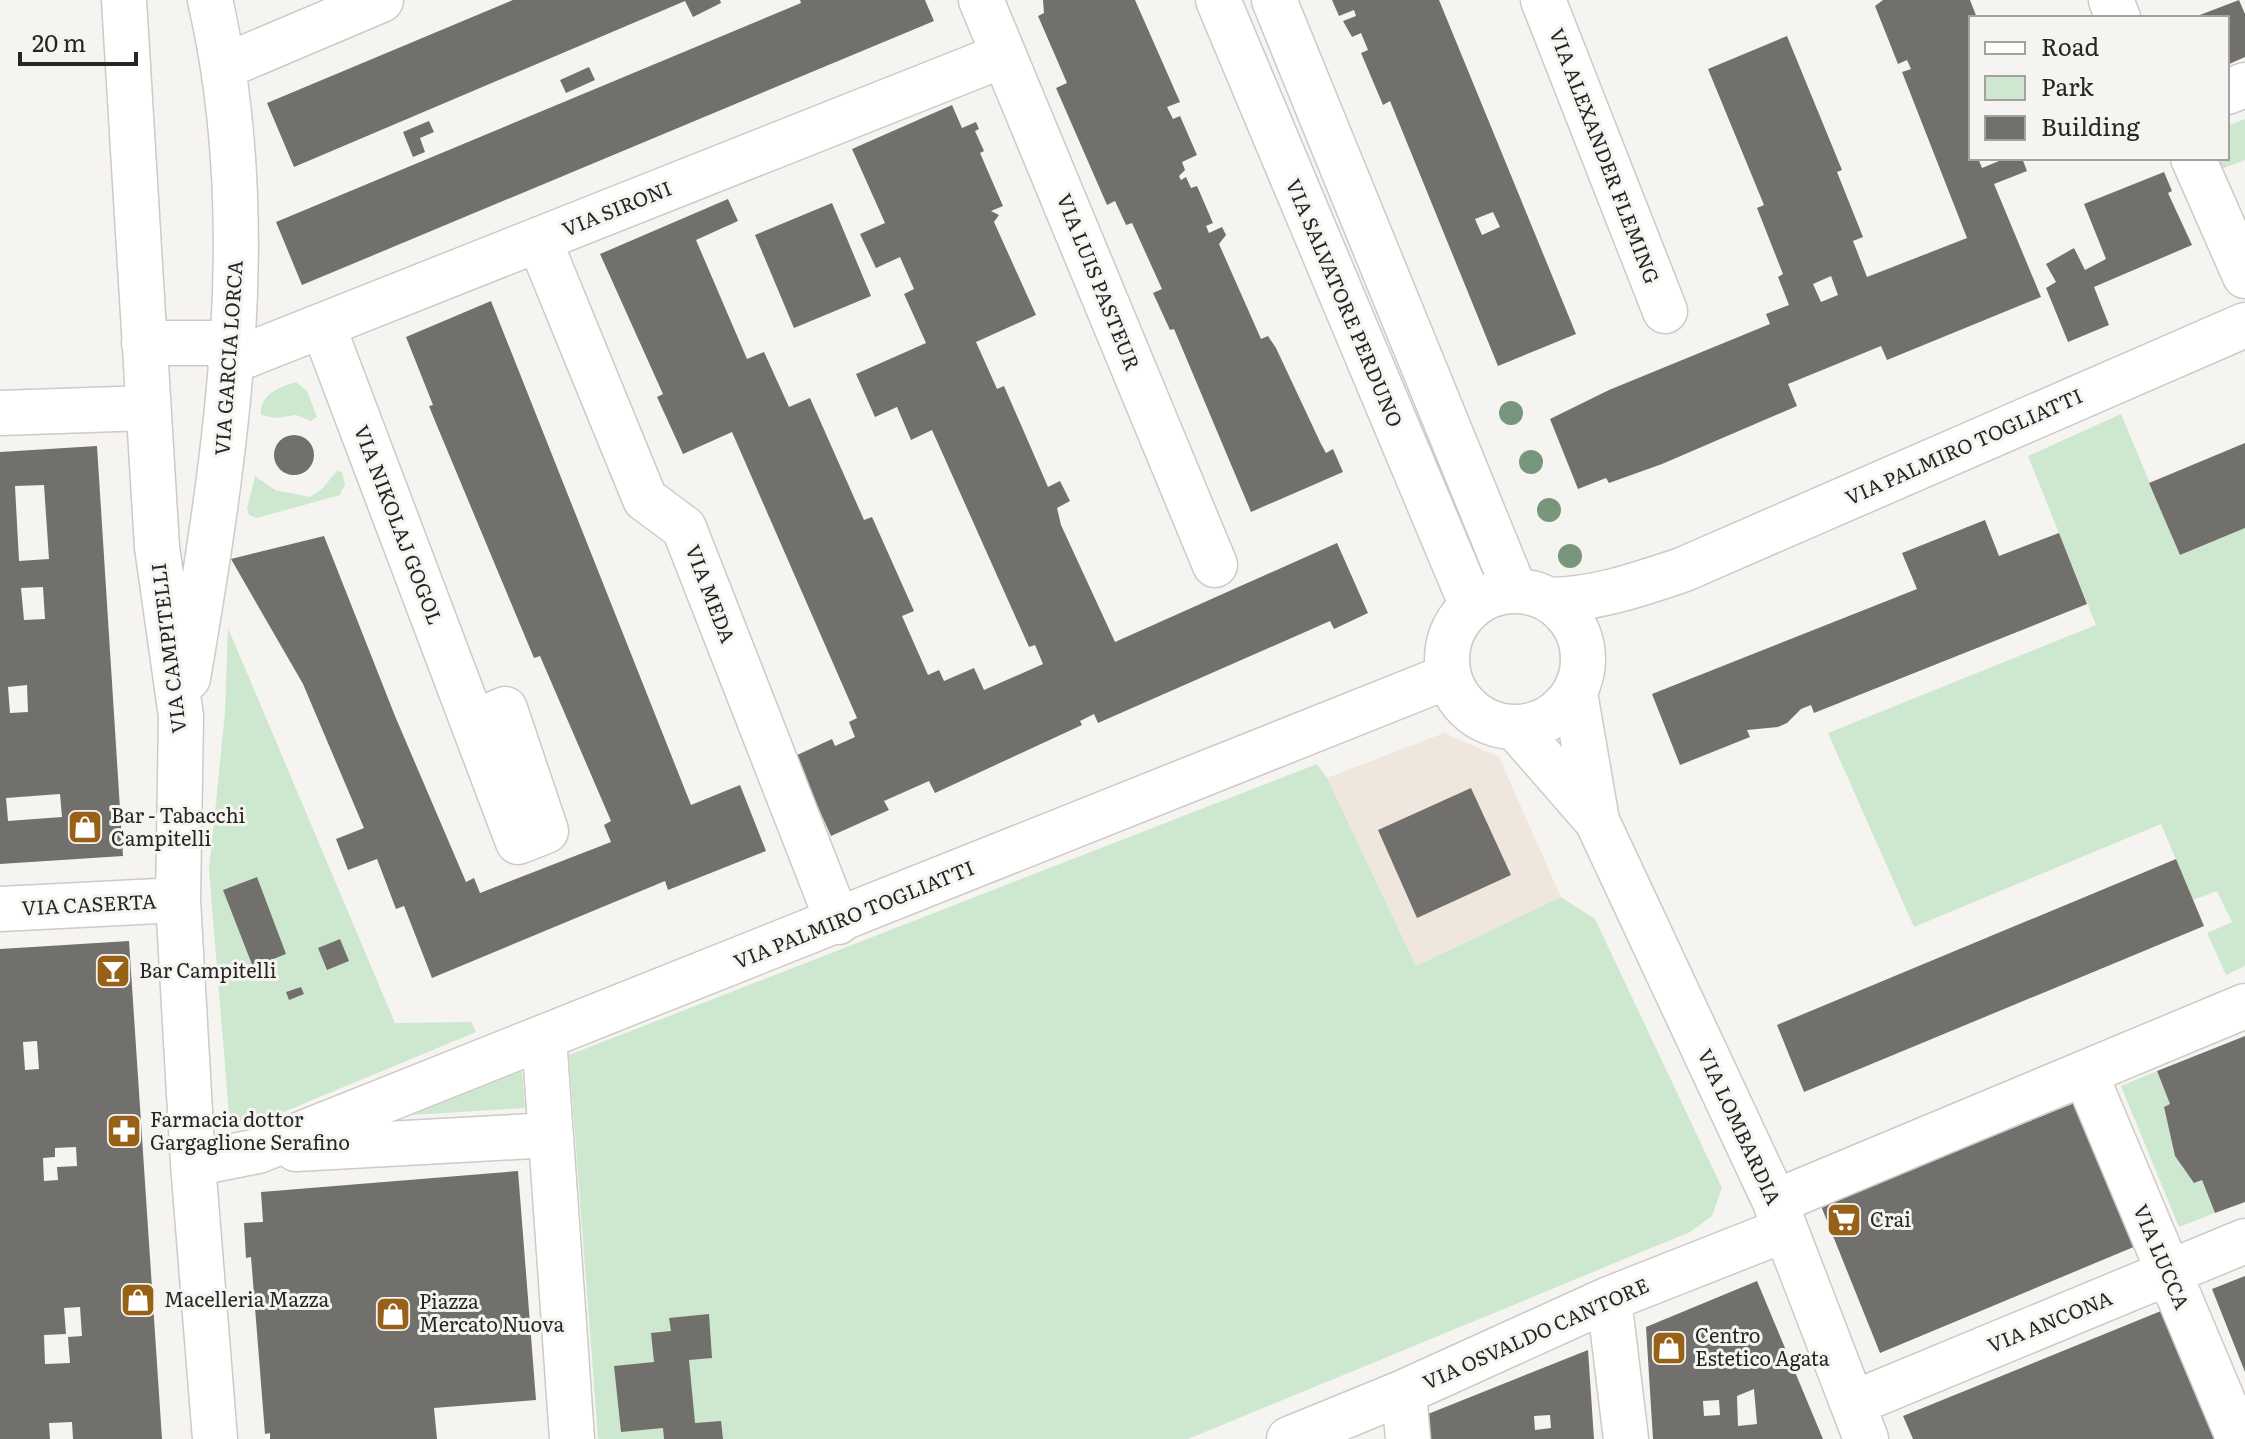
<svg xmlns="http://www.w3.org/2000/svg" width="2245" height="1439" font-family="Literata,serif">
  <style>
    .built { fill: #efe7dd }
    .green { fill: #cde8cf }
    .building { fill: #72706d; fill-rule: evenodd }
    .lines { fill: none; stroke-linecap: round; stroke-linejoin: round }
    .minor-casing { stroke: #cdcac7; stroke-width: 47 }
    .minor { stroke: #fff; stroke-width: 44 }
    .tree { fill: #77967b }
    .labels { text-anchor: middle; stroke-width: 6; stroke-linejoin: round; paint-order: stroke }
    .street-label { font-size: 20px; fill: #272624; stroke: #f6f4f0 }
    .poi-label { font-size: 20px; fill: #272624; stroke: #f6f4f0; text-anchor: start }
  </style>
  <rect width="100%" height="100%" fill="#f6f4f0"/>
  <path class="built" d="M1444 733 1499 757 1561 897 1416 966 1327 778Z"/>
  <path class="green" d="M2245 119V160L2219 170 2214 158H2227V126Z
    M296 382 307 391 317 417 311 421 296 415 276 418 261 415C259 395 279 387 296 382Z
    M2121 414 2180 555 2245 528V966L2226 975 2207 933 2232 922 2217 891 2193 900 2161 824 1914 927 1828 733 2096 625 2028 456Z
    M337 471 342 472 345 484 340 495 257 518 249 515 247 509 255 476 275 490 310 497 322 489Z
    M228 628 395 1023 471 1022 476 1032 250 1126 229 1115 209 870 225 713Z
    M1317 764 1327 778 1416 966 1561 897 1595 919 1722 1188 1712 1216 1690 1232 1188 1439H598L569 1055Z
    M522 1071 525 1108 411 1115Z
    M2157 1071 2170 1104 2164 1107 2175 1156 2194 1182 2202 1180 2215 1213 2179 1227 2121 1086Z"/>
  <path class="building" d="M513 0H720L721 3 693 17 685 1 294 167 267 103Z
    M800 0H925L934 21 302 285 276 222 801 3Z
    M1043 0H1135L1180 102 1167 107 1173 119 1180 116 1197 155 1182 162 1185 170 1179 176 1181 180 1186 177 1191 188 1197 186 1213 223 1206 226 1209 233 1222 227 1226 235 1219 244 1261 339 1268 336 1276 348 1321 444 1326 453 1333 449 1343 472 1251 512 1174 329 1170 330 1153 293 1162 289 1132 223 1126 225 1115 201 1107 205 1056 88 1067 83 1038 16 1044 13Z
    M1332 0H1439L1576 334 1498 366 1390 101 1383 105 1361 53 1368 50 1361 33 1352 37 1343 21 1356 16 1354 10 1339 16ZM1493 212 1500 227 1482 235 1475 219Z
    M1883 0H1970L1977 18H1971V158H1978L1982 168 1999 161 1997 158H2022L2027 171 1994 184 2041 297 1887 360 1881 346 1788 384 1797 406 1662 464 1609 483 1606 478 1578 489 1550 419 1609 390 1770 324 1766 314 1789 305 1778 277 1783 274 1757 208 1764 205 1708 69 1787 36 1842 170 1837 172 1863 237 1853 241 1867 277 1967 238 1902 72 1911 69 1907 60 1898 64 1875 6ZM1831 276 1838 295 1821 302 1813 284Z
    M2239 0 2245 14V57L2227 65V18H2192Z
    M589 67 595 80 566 93 560 80Z
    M952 105 962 128 976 122 979 129 975 131 984 151 980 153 1003 206 991 211 999 215 994 222 1036 315 976 342 997 389 1004 386 1048 487 1060 481 1070 501 1057 508 1061 525 1115 642 1337 543 1368 613 1334 629 1330 621 1098 723 1094 714 1080 721 1082 725 935 793 929 781 884 801 889 810 831 836 795 756 832 739 835 746 855 737 849 722 857 718 732 432 683 454 657 397 663 394 600 254 728 199 738 221 696 240 747 359 764 352 789 407 810 398 864 520 872 517 914 611 902 616 928 675 939 670 944 681 974 668 984 690 1043 664 1035 645 1029 647 932 430 911 440 897 407 875 417 856 374 926 343 904 294 914 289 900 257 876 268 860 234 885 223 852 149Z
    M429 121 434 132 420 138 425 152 413 157 403 132Z
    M2164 172 2172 191 2168 193 2192 245 2094 287 2109 325 2068 342 2046 288 2056 282 2046 264 2074 248 2085 270 2106 259 2084 204Z
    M832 203 871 296 794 328 755 235Z
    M491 301 691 805 740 785 766 851 668 890 665 881 432 978 404 906 396 909 377 859 348 870 336 839 364 828 303 684 231 559 324 536 395 716 466 882 474 878 480 893 611 842 604 825 611 821 540 656 534 658 435 421 429 406 433 405 406 337Z
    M274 455a20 20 0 1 1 40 0a20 20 0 1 1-40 0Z
    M2245 443V528L2180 555 2149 483Z
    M97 446 123 856 0 864V452ZM44 485 49 559 19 561 15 486ZM43 587 45 619 24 620 21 588ZM27 685 28 712 10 713 8 687ZM60 794 62 817 8 821 6 798Z
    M1985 520 1999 556 2059 533 2087 604 1814 713 1811 705 1801 709 1787 723 1778 727 1747 730 1750 737 1680 765 1652 694 1917 589 1902 553Z
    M1471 788 1511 875 1417 918 1378 830Z
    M2176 859 2204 926 1804 1092 1777 1025Z
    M257 877 286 954 253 967 223 890Z
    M340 939 349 961 327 970 318 948Z
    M129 941 162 1439H73L72 1422 49 1423 50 1439H0V949ZM37 1041 39 1069 25 1070 23 1042ZM76 1147 77 1166 57 1167 58 1180 44 1181 43 1158 55 1157V1148ZM80 1307 82 1336 68 1337 70 1363 45 1364 44 1335 66 1334 64 1308Z
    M301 987 304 994 289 1000 286 992Z
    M2245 1036V1202L2215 1213 2202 1180 2194 1183 2175 1156 2164 1107 2170 1104 2157 1071Z
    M2077 1102 2136 1246 1880 1353 1821 1206Z
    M518 1171 536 1400 434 1408 437 1439H270V1433L265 1434 251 1257 246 1258 244 1223 263 1222 261 1192Z
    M2245 1276V1372L2212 1289Z
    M1757 1281 1823 1439H1653L1646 1327ZM1754 1389 1757 1424 1738 1426 1737 1396ZM1719 1400 1720 1415 1704 1416 1703 1401Z
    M2161 1311 2214 1439H1913L1903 1416Z
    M709 1314 712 1358 689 1360 695 1423 721 1421 723 1439H664L663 1428 621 1432 614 1366 654 1362 651 1333 671 1331 669 1318Z
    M1588 1350 1594 1439H1430L1428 1414ZM1550 1415 1551 1428 1535 1430 1534 1416Z"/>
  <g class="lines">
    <g class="minor-casing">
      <path id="minor" d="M124 0 157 547 181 716 178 900 193 1164 215 1439
        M981 0 1215 565
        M1218 0 1472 606
        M1274 0 1515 591
        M1543 0 1665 311
        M2111 0 2118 18
        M223 67 381 0
        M2227 92 2245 85
        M2193 158 2245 276
        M539 240 645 499 684 528 838 922
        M323 326 518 842 546 831 505 709 474 723
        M144 343H232
        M230 362 1004 55
        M0 413 147 408
        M1447 659a68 68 0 1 1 136 0a68 68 0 1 1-136 0Z
        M1550 600C1597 599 1637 585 1682 570L2245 325
        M188 678C226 455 262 224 210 0
        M1575 693 1597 821 1775 1202 1866 1439
        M1515 727 1597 821
        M0 909 178 900
        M544 1037 572 1439
        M2085 1073 2239 1439
        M296 1149 551 1135
        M193 1164 258 1151 1449 676
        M1775 1202 2245 1006
        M1609 1299 1626 1439
        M1404 1392 1408 1439
        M1854 1403 2245 1241
        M1289 1439 1404 1392 1609 1299 1784 1230"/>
    </g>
    <use href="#minor" class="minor"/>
  </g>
  <g class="tree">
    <circle cx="1511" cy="413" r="12"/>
    <circle cx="1531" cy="462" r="12"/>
    <circle cx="1549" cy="510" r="12"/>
    <circle cx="1570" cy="556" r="12"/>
  </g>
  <defs>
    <g id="shop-square" transform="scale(1.8)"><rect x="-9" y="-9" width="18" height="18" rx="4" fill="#976218" stroke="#f6f4f0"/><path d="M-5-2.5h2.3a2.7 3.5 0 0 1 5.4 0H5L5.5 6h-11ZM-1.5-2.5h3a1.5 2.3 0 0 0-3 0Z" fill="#fff"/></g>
    <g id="bar-square" transform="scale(1.8)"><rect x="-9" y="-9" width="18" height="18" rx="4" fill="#976218" stroke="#f6f4f0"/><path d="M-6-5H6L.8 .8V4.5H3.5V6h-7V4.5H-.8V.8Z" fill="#fff"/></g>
    <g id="pharmacy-square" transform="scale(1.8)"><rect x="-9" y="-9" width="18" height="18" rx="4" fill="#976218" stroke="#f6f4f0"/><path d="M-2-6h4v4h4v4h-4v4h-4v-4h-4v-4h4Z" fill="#fff"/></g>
    <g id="supermarket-square" transform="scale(1.8)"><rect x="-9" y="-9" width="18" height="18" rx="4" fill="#976218" stroke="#f6f4f0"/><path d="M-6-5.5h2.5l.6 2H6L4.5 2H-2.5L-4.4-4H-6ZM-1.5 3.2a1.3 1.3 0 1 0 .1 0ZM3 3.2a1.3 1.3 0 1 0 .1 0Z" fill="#fff"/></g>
  </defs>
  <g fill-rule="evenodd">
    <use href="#shop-square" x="85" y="827"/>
    <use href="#bar-square" x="113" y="971"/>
    <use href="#pharmacy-square" x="124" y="1131"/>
    <use href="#supermarket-square" x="1844" y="1220"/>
    <use href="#shop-square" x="138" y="1300"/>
    <use href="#shop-square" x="393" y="1314"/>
    <use href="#shop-square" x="1669" y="1348"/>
  </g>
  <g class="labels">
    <g class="street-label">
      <text transform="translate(1604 156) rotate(69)" y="7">VIA ALEXANDER FLEMING</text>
      <text transform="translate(617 209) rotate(-22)" y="7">VIA SIRONI</text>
      <text transform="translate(1098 282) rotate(68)" y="7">VIA LUIS PASTEUR</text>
      <text transform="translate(1344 303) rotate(67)" y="7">VIA SALVATORE PERDUNO</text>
      <text transform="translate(229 358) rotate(-86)" y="7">VIA GARCIA LORCA</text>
      <text transform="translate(1964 447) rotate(-24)" y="7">VIA PALMIRO TOGLIATTI</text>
      <text transform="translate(398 525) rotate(69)" y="7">VIA NIKOLAJ GOGOL</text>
      <text transform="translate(710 594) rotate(69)" y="7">VIA MEDA</text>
      <text transform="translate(169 648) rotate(-97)" y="7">VIA CAMPITELLI</text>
      <text transform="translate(89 905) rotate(-3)" y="7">VIA CASERTA</text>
      <text transform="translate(854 915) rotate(-22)" y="7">VIA PALMIRO TOGLIATTI</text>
      <text transform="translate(1739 1127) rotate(65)" y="7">VIA LOMBARDIA</text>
      <text transform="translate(2161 1257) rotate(67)" y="7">VIA LUCCA</text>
      <text transform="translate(2050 1322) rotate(-22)" y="7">VIA ANCONA</text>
      <text transform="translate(1536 1334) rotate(-24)" y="7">VIA OSVALDO CANTORE</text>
    </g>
    <g class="poi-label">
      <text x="111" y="823">Bar - Tabacchi<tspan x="111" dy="23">Campitelli</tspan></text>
      <text x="139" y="978">Bar Campitelli</text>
      <text x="150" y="1127">Farmacia dottor<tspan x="150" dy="23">Gargaglione Serafino</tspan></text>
      <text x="1870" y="1227">Crai</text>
      <text x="164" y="1307">Macelleria Mazza</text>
      <text x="419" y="1309">Piazza<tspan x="419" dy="23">Mercato Nuova</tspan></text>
      <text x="1695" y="1343">Centro<tspan x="1695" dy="23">Estetico Agata</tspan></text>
    </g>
  </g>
  <rect x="1969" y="16" width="260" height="144" fill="#f6f4f0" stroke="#a3a29e" stroke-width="2"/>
  <rect x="1985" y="42" width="40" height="12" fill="#ffffff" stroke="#a3a29e" stroke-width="2"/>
  <text x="2041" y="56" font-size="24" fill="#272624">Road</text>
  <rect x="1985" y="76" width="40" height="24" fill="#cde8cf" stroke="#a3a29e" stroke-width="2"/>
  <text x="2041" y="96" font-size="24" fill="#272624">Park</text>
  <rect x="1985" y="116" width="40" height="24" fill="#72706d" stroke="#a3a29e" stroke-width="2"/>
  <text x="2041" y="136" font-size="24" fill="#272624">Building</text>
  <path d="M20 52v12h116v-12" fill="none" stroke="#272624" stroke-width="4"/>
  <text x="32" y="52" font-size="24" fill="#272624" stroke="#f6f4f0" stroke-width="6" paint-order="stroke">20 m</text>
</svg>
